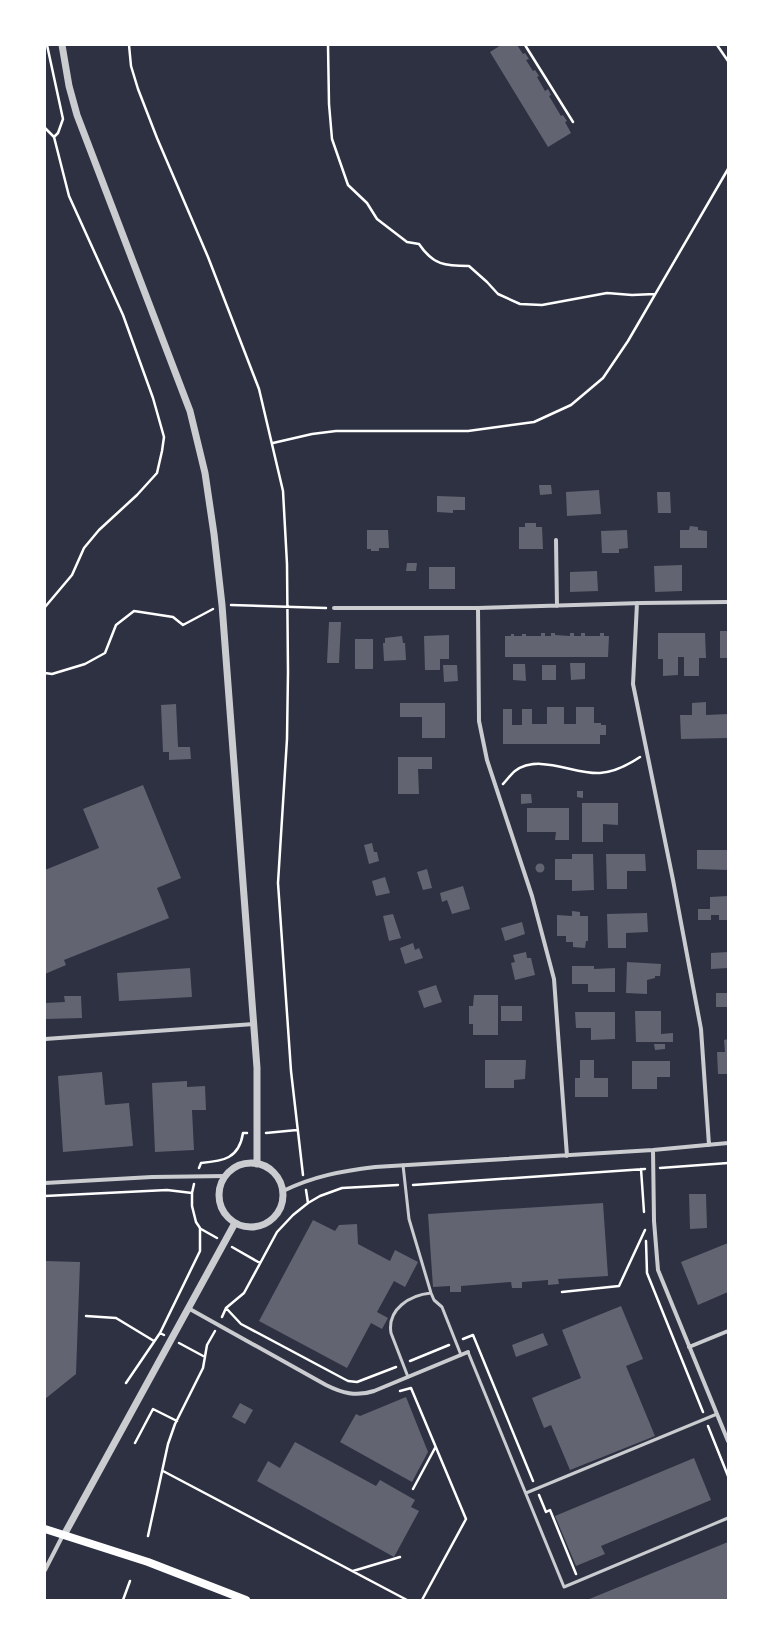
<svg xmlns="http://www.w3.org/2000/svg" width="773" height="1645" font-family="'Public Sans',sans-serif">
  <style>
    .building { fill: #626471 }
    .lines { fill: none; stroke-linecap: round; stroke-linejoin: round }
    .path { stroke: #fff; stroke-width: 2.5 }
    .service { stroke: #caccd0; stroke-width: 3 }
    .minor { stroke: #caccd0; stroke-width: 4 }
    .tertiary { stroke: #caccd0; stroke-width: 7 }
    .secondary { stroke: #fff; stroke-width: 8 }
  </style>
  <rect width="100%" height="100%" fill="#2d3142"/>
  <path class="building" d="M501 45H517L523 54 525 53 529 59 526 60 533 71 535 70 539 76 537 77 545 91 548 89 551 95 549 96 561 116 563 115 567 121 565 122 571 133 548 147 490 52Z
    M539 485H551L552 494 540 495Z
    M599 490 601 514 567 516 566 492Z
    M657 492H670L671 513H658Z
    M437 496 465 497V510H453V513L437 512Z
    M525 523H536V527H542L543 549H519V527H525Z
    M690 526 698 527V530L707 531V548H680V530H689Z
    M367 530H388L389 548H379V551H371V549H367Z
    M627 530 628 548 619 549V553H602L601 531Z
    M407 563H417L416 571H406Z
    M682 565V591L655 592 654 566Z
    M429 567H455V589H429Z
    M597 571 598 591 570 592V572Z
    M329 622H341L339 663H327Z
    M720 631H728V658H720Z
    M541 633H545V636H551V633H555V635L570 636V633H574V636H581V633H585V636H600V633H604V636H609L608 657H505V636H511V634H514V636H522V634H526V636H541Z
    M658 633H705L706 658H699V676H684V657H678V675L663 676V659H658Z
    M449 635V659H440V670H425L424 636Z
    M402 636 403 643H405L406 660 384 661 383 643H385V638Z
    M355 639H373V669H355Z
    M570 663H585V679L571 680Z
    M513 664H525L526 681 513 680Z
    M443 665H457L458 681 444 682Z
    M542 665H556V680H542Z
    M706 702V715L728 714V738L681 739 680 715H692V703Z
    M400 703H445V738H422V717H400Z
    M176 704 178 747H190L191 759 169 760V752H163L161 705Z
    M547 707H564V724H576V707H594V723H601V725H606V735H600V744H503V709H512V725H522V709H532V724H547Z
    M398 757H432V769H418L419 794H398Z
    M143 785 181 878 157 888 169 918 64 960 66 965 45 974V870L99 848 83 809Z
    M577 791H583V798L577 797Z
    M521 794H531L532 803 521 804Z
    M582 803H618V825L603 824V842H582Z
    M527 808H569V840H555L556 832H527Z
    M372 843 374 852H377L379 861 369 864 364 845Z
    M697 850H728V870L697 869Z
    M572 854H593L594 890 572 891V880H555V859H572Z
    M606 854H645L646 871H627V889H607Z
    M535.5 868a4.5 4.5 0 1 1 9 0a4.5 4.5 0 1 1-9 0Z
    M427 869 432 888 423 890 417 872Z
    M385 877 390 893 376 896 372 881Z
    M463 886 470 909 452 914 447 900 442 902 440 893Z
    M728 896V920H719V915H711V920H698V909H710V897Z
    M572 911 580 912V916H588V941H586L585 948 573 947V942H566V936H557V915L572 916Z
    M647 913 648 932 626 933V948H608L607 914Z
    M393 914 401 938 389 941 383 916Z
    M522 922 525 934 505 941 501 928Z
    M413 943 415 950 419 948 423 958 405 964 400 948Z
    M526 952 527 958H531L535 975 515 980 511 963 515 962 513 955Z
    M728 952V968L711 969V953Z
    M627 962 661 964 660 976H655V978L647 980V994L626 993Z
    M572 966H594V969L615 968V992H588V984H572Z
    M190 968 192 997 119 1001 117 973Z
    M436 985 442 1002 424 1008 418 991Z
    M716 993H728V1007H716Z
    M474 995H498V1035H473V1024H469V1006H473Z
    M64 996H81L82 1018 45 1019V1003L65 1002Z
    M501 1006H522V1021H501Z
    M635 1011H661V1034L673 1033V1042H636Z
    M575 1012H615V1039L591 1040V1028H576Z
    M728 1039V1074H718L717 1052H725L724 1040Z
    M654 1044H665V1049L655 1050Z
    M485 1060H526L525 1079 514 1080V1088H485Z
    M580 1060H594V1078H608V1097H575V1078H580Z
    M632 1061H670V1077H657V1089H632Z
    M102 1072 105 1105 129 1103 133 1146 63 1152 58 1076Z
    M187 1081V1087L205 1086 206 1110H192L194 1150 155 1152 152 1083Z
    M689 1194H706L707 1228 690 1229Z
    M603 1203 608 1276 558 1279 559 1284 548 1285V1280L522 1282V1288H512L511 1282 461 1286V1292H450V1286L433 1287 428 1214Z
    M313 1220 335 1231 339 1225 357 1224 358 1244 390 1261 395 1250 418 1262 405 1287 394 1281 377 1312 388 1318 382 1329 371 1323 347 1368 259 1321Z
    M728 1243V1292L698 1305 681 1262Z
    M45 1261 80 1262 76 1374 45 1399Z
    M621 1306 643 1359 626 1366 655 1436 570 1470 551 1425 544 1428 532 1398 581 1378 562 1330Z
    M543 1333 548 1345 516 1357 512 1345Z
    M406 1397 428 1452 412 1482 340 1442 356 1414 360 1416Z
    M240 1403 253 1410 245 1424 232 1417Z
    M295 1442 376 1486 380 1480 415 1500 411 1507 419 1511 394 1557 257 1481 268 1461 280 1468Z
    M694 1458 711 1500 601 1546 605 1554 576 1566 555 1516Z
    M728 1542V1600H587Z"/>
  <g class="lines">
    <path class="path" d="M47 45 63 119 58 133 54 137
      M129 45 131 66 138 89 157 138 208 257 259 389 283 491 287 564 288 672 287 739 278 883 291 1071 303 1175
      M328 45 329 104 332 139 348 185 367 203 377 219 407 242 419 244C433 265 445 266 469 266L487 282 498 294 520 304 542 305 607 293 632 295 655 294
      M525 45 573 122
      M717 45 728 61
      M45 128 54 137 69 196 123 315 153 398 164 437 162 451 157 473 137 495 99 530 84 548 72 575 45 607
      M273 443 312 434 336 431H468L534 422 571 405 603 378 628 341 728 169
      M231 605 326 608
      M45 673 52 674 85 664 105 653 116 625 134 611 173 617 183 625 213 609
      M503 784C507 780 511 774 515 771 539 753 575 775 600 773 615 772 628 765 640 757
      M266 1133 297 1130
      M199 1168 201 1163C223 1161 239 1159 243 1133H247
      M660 1168 728 1163
      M641 1169 644 1212
      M413 1185 645 1169
      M306 1190 308 1203
      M192 1193 194 1184
      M45 1196 167 1190 192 1193V1206L196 1222 200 1228V1251L160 1333 164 1335
      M201 1229 217 1238
      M646 1241 647 1273 703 1412
      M232 1247 260 1263
      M562 1292 619 1286 645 1230
      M226 1308 241 1324 348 1381 357 1382 396 1367
      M86 1316 116 1318 154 1341
      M222 1317 226 1308 244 1293 277 1232 293 1215 308 1203 320 1196 342 1188 398 1185
      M463 1339 473 1335 533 1481
      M179 1343 205 1357
      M410 1361 449 1345
      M126 1383 160 1333
      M400 1391 411 1388 466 1519 422 1600
      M708 1426 728 1476
      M135 1443 153 1409 177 1421
      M163 1471 407 1600
      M413 1489 435 1448
      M539 1495 546 1512 550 1510 576 1574
      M148 1536 168 1444 175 1424 203 1368 207 1345 215 1331
      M353 1571 400 1557
      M123 1600 130 1581"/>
    <path class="service" d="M403 1165 409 1219 431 1293 434 1300 442 1307 461 1355
      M468 1352 564 1587 728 1518
      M408 1377 391 1333C387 1309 410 1295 431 1293
      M526 1493 717 1414"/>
    <path class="minor" d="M556 540 557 606
      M637 603 633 684 673 880 701 1029 709 1145
      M334 608H478L642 603 728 602
      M478 608 479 721 487 760 532 896 554 979 567 1156
      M45 1039 254 1024
      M653 1150 654 1221 658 1270 728 1441
      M45 1183 152 1177 226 1176
      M283 1191C314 1176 342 1171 375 1167L653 1150 728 1143
      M188 1308 326 1385C342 1393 356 1397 374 1391L468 1352
      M689 1347 728 1331
      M45 1570 63 1535"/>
    <path class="tertiary" d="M62 45 69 86 77 115 190 411 205 473 214 534 222 605 257 1068V1164
      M219 1195a32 32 0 1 1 64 0a32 32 0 1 1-64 0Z
      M64 1535 235 1223"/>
    <path class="secondary" d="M45 1529 148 1562 246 1600"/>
  </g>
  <rect width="773" height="1645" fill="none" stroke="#ffffff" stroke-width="92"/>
</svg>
